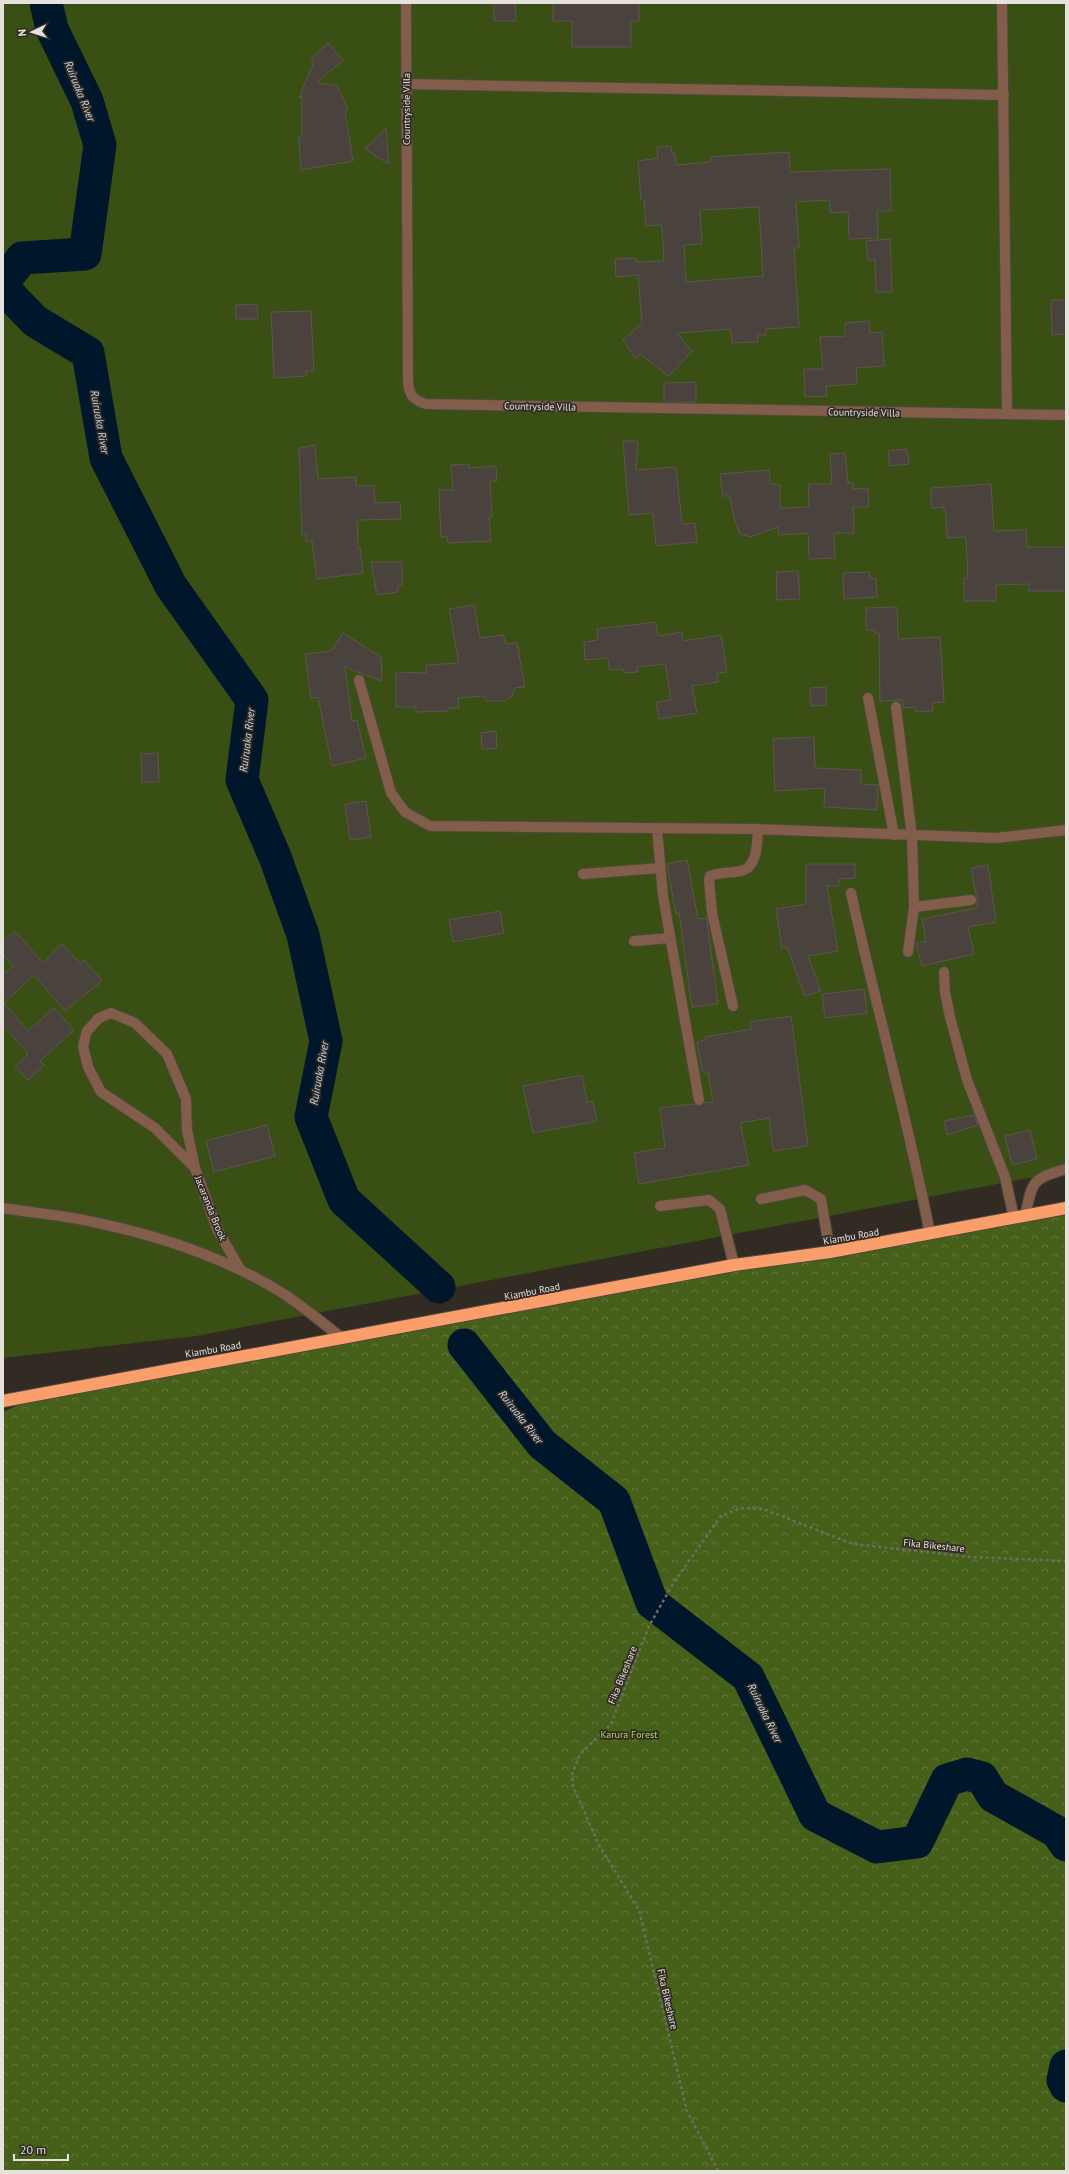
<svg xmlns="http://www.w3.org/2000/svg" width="1069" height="2174" font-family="'PT Sans',sans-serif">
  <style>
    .forest { fill: url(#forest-crowns) }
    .garden { fill: #394f13 }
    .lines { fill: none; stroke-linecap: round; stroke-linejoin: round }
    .river { stroke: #00162a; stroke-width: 33 }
    .building { fill: #4a423c; stroke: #5e554f; fill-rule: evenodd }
    .minor-casing { stroke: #4e4841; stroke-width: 12 }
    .highway-casing { stroke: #4e4841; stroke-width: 14 }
    .path { stroke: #706b64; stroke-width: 2.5; stroke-dasharray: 3 3; stroke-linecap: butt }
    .minor { stroke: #825d4a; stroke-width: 10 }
    .highway { stroke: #fa9f6c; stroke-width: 12 }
    .labels { text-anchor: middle; stroke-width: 3.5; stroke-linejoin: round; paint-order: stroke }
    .street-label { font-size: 10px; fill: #e5e1dc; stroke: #312b24 }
    .park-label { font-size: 10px; fill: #abda63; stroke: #312b24 }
    .water-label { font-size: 11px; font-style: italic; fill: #c8daec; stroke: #312b24 }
  </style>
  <defs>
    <pattern id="forest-crowns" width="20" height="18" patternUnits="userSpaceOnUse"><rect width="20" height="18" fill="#466019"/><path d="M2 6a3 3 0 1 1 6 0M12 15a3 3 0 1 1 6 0" fill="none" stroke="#61763a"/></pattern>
  </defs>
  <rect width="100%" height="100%" fill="#312b24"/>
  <path class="forest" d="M1066 1213V2171H3V1412L40 1395Z"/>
  <path class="garden" d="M3 3H1066V1171L196 1336 3 1358Z"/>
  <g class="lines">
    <path class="river" d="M3 283 22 258 85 254 100 145 87 101 52 29 46 3
      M3 288 35 321 88 353 106 458 171 586 252 700 242 780 275 857 303 935 326 1041 311 1117 344 1200 439 1287
      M464 1345 542 1444 614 1501 652 1603 748 1677 815 1815 877 1847 917 1842 947 1780 967 1774 982 1778 993 1796 1057 1832 1066 1845
      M1066 2066 1063 2080 1066 2086"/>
  </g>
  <path class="building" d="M494 3H515L516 21H494Z
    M553 3H639V21H631V47H572V21H553Z
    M328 43 343 60 317 83 337 86 348 109 345 112 353 161 301 170 299 137 302 136V96L299 98 314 62 311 59Z
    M386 128 389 164 365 149Z
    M671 146 672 153H675L676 165 711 162V157L789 152 790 172 890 169 891 211H877L878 238 849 239 848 212 830 213V200L796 202 799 248H794L799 327 766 329V335H758V342L732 343 731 329 677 333 692 351 669 376 640 354 636 359 623 340 642 323 638 275 616 277 615 259 635 258 636 262 664 261 662 225 646 226 644 200H641L638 161 658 158 657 147ZM759 207 763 276 686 282 684 245 702 244 700 210Z
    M890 239 892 292H876L875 260H868L866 241Z
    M1051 300H1066V334L1052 335Z
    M257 304 258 319H236V305Z
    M311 311 314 371H306V376L274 378 271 312Z
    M869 321 870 333 882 332 884 366 856 368 857 384 826 386 827 396 805 397 804 369H823L820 337 845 336V323Z
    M696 382V402H664V383Z
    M623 441H638L636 470 676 467 682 524 695 523 697 542 656 546 653 513 629 515Z
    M315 445 318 479 356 477V486H374L375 503 400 502 401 519 357 520 358 548H360L363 573 317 579 312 541H306V534H302L299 448Z
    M907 449 909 464 890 466 888 451Z
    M845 453 848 483H853V489L868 488 869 507H853L854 533H834L835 558 809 559 808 533 778 535V527L750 537 740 534 734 518 730 496H723L720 474 769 470 770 484 780 485V508L809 507 808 484H832L830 454Z
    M469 464V468L496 466 497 481H490L492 517H489L491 541 448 543 447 537H441L439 490H453L451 465Z
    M991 484 994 531 1026 530 1027 547H1066V591H1029V584L996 585V601H964V578H968L966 537 947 538 946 512H944V507L931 508V488Z
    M371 562H402V585L398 586V592L377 595Z
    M798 571 800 599 777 600 776 572Z
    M869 572 870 579 876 578 877 597 844 599 843 573Z
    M474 605 480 638 503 635 506 644 517 643 525 687 514 688 512 696 505 701H486L484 696 458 698 459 708H448V711L416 712V707H396V672L426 673V665L459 663 449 609Z
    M897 607 898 639 940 637 944 702 932 703 933 711 916 712 915 707 903 708V700L880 701 879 633 875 634V630H866V608Z
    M656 622 658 636 682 632 683 641 721 635 727 672 717 673 718 682 692 686 697 713 659 719 656 702 671 700 665 664 637 667 638 672 624 673 623 669 609 670 608 658 585 660 584 642 598 640 597 629Z
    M343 633 381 657 382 681 345 667 352 721 357 720 366 758 332 766 318 697 311 698 305 654 331 651Z
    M826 687V705L811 706 810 688Z
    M496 731 497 748 482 749 481 733Z
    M814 737 815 768 861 770V784L878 785 877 810 824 807 825 788 775 791 773 739Z
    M158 753 159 782H142L141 754Z
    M366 801 371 837 350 840 345 804Z
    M687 860 698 919 707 918V921L718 1004 692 1007 679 913 676 914 667 864Z
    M806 864H855V878L839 879V886H827L838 951 808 956 821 991 805 996 787 947 782 948 776 909 806 904Z
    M988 865 996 922 968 927 974 954 922 966 916 943 926 941 922 919 977 908V899L971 868Z
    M500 911 504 933 453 942 449 920Z
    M15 931 43 963 62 944 80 963 84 960 102 981 65 1011 34 975 4 1003 28 1031 54 1008 74 1030 40 1061 44 1065 28 1080 15 1067 28 1054 3 1025V975L13 966 3 954V941Z
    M864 989 867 1013 825 1018 822 994Z
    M791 1016 808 1146 773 1151 769 1118 740 1123 749 1165 639 1184 634 1153 665 1148 660 1108 694 1104 700 1106 704 1103 713 1102 708 1072H703L697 1042 705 1040V1037L751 1029 750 1022Z
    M582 1075 587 1102 593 1101 597 1121 533 1133 523 1086Z
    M974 1115 978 1125 947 1135 944 1121Z
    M267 1125 275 1156 214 1172 206 1141Z
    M1030 1130 1037 1159 1012 1165 1005 1136Z"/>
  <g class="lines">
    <g class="minor-casing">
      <path id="minor" d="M406 3 408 381C409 395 413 400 426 404L1066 415
        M1002 3 1007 414
        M406 84 1004 95
        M359 680 391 793 405 812 430 826 758 829 996 838 1066 830
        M868 698 894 835
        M896 707 912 836 914 907 908 952
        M657 829 663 896 699 1100
        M583 874 660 868
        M851 893C876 1007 908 1119 930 1234
        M914 907 971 900
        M634 941 670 938
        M944 972 945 992 950 1017 967 1080 1005 1177 1014 1218
        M733 1006 712 913 709 880 710 876C723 871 734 874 744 870 758 864 757 841 758 829
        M195 1168 187 1130 186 1099 167 1054 135 1023 111 1013 99 1018 87 1031 83 1046 88 1067 101 1092 155 1128 195 1168 217 1229 240 1269
        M761 1199 805 1190 821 1199 830 1252
        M660 1206 709 1200 720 1209 734 1265
        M3 1208C33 1213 63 1215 93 1222 157 1235 223 1257 279 1291 301 1304 322 1323 342 1338
        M1025 1216C1033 1181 1031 1179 1066 1169"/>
    </g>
    <g class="highway-casing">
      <path id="highway" d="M3 1401 734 1265 830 1252 1066 1208"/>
    </g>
    <path class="path" d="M718 2171 687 2111 639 1910 599 1845 573 1786 572 1774 580 1754 611 1724 649 1626 674 1582 721 1516 741 1508 763 1509 853 1544 971 1557 1066 1561"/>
    <use href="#minor" class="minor"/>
    <use href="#highway" class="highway"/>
  </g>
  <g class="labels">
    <g class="street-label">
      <text transform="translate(406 109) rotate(-90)" y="4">Countryside Villa</text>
      <text transform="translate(540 406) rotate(1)" y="4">Countryside Villa</text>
      <text transform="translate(864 412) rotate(1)" y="4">Countryside Villa</text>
      <text transform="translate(211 1208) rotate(68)" y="4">Jacaranda Brook</text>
      <text transform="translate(851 1236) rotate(-10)" y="4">Kiambu Road</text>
      <text transform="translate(532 1291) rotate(-11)" y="4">Kiambu Road</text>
      <text transform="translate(213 1349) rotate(-10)" y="4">Kiambu Road</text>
      <text transform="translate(934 1545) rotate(6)" y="4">Fika Bikeshare</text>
      <text transform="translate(622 1675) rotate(-68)" y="4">Fika Bikeshare</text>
      <text transform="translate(668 1999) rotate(77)" y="4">Fika Bikeshare</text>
    </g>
    <g class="park-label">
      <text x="629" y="1738">Karura Forest</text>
    </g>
    <g class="water-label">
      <text transform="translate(80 91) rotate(68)" y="4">Ruiruaka River</text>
      <text transform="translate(100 422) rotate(80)" y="4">Ruiruaka River</text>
      <text transform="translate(247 740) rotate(-83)" y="4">Ruiruaka River</text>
      <text transform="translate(319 1073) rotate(-80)" y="4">Ruiruaka River</text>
      <text transform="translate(521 1417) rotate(52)" y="4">Ruiruaka River</text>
      <text transform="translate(765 1713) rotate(64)" y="4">Ruiruaka River</text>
    </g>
  </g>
  <rect width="1069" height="2174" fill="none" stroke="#e5e1dc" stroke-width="8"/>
  <g transform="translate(32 32) rotate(266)" stroke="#312b24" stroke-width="3" paint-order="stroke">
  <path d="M0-3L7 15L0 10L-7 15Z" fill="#e5e1dc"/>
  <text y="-6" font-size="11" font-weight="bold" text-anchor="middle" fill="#e5e1dc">N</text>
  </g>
  <path d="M14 2154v6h54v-6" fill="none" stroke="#e5e1dc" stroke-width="2"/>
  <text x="20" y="2154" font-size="12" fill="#e5e1dc" stroke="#312b24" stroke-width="3" paint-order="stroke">20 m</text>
</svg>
